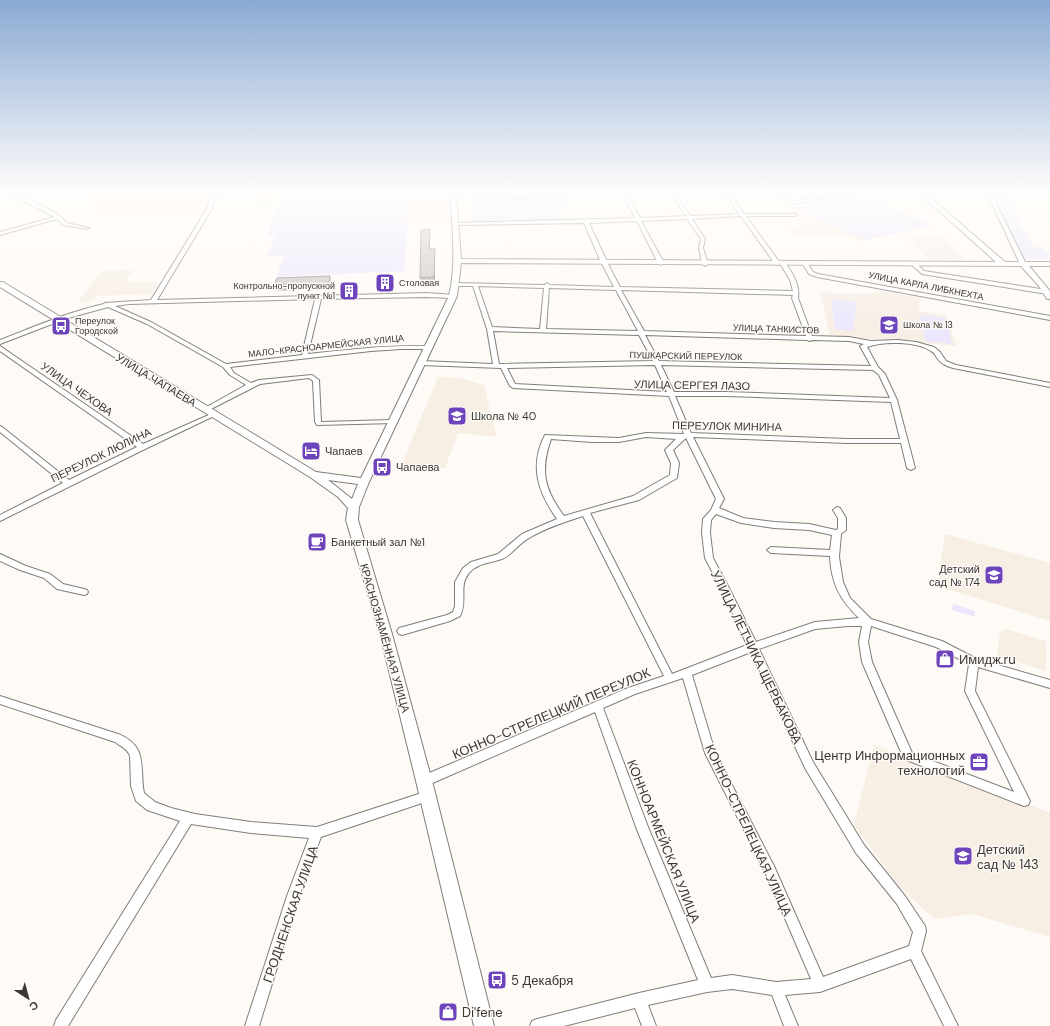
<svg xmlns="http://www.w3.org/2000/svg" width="1050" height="1026" font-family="'DM Sans',sans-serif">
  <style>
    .built { fill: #f7eee4 }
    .green { fill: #ebe6fd }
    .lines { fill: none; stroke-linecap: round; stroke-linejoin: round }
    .street-casing { stroke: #817d79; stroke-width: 2 }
    .secondary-casing { stroke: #817d79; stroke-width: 2 }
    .street { fill: #fff; fill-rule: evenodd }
    .secondary { fill: #fff; fill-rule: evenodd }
    .wall { fill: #aeaaa7 }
    .shaded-wall { fill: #8d8b88 }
    .building { fill: #cac6c2; stroke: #8d8b88 }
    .labels { text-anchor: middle; stroke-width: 3; stroke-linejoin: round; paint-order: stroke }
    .far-poi-label { font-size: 9px; fill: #393836; stroke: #fefaf6; text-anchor: start }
    .far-street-label { font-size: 9px; fill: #393836; stroke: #fefaf6 }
    .street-label { font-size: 11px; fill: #393836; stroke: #fefaf6 }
    .poi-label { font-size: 11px; fill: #393836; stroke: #fefaf6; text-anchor: start }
    .near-street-label { font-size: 13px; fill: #393836; stroke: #fefaf6 }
    .near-poi-label { font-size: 13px; fill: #393836; stroke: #fefaf6; text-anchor: start }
  </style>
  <rect width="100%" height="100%" fill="#fefaf6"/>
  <path class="built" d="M93 193H214L204 211 106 214 94 206 97 203H95L96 201H86Z
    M258 193H279L272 205H251Z
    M407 201H447L446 220 406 223Z
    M791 207 865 240 860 242 842 234 795 236 790 229 804 227 787 208Z
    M908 238H945L965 259 928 260Z
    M135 269 125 282H159L152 294 97 296 94 301 78 302 100 271Z
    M881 291 920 298 919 311 947 316 956 346 830 335 820 292 863 294Z
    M438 377 459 378 485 385 487 399 497 437 458 433 445 468 401 466Z
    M945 534 1050 563V621L937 586Z
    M1006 629 1046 641V671L997 656 1000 632Z
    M874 745 1050 813V937L972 914 934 919 900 887 854 825Z"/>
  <path class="green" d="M471 193H568L570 203 556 205 562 221 473 223Z
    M992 193H1004L1025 232H1027L1033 247 1043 248 1046 252H1050V255L1046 253 1050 259H1027L1021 257Z
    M846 195 889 207 933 225 865 240 791 207Z
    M407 201 406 223H408L404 271 277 277 283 256H267L275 236H267L278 206Z
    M831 299 857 302 853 331 835 329Z
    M920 315 946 318 952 344 925 341Z
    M953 604 975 611V617L952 610Z"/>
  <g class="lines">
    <g class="street-casing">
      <path id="street" d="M10 193H15L36 202 60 216 67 223 89 228 87 229 63 225 57 219 0 235V232L54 217Z
        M215 193H219L212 206 213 207 157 300 426 293 455 295 456 296 453 298 426 297 321 299 308 354C348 350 388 345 428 346L431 348 430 349H401L371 351 230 367 234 373 251 383 259 380 312 375 319 380 321 422 392 420 395 422 394 423 317 425 315 422 313 381 309 378 260 384 207 411H203V409L246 385 230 375 223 367 147 324 108 307 65 319 0 344V340C34 327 68 312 104 304L105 303 151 300 208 207 207 206ZM315 299 302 355 226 364 151 322 115 306 129 304Z
        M622 193H626L640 218 686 216 671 193H675L690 216 739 214 725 193H729L744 214H795L797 215 795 216H746L780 263 777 265 775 264 741 216 692 219 705 239 703 248 708 264 705 266 702 264 699 248 701 239 687 219 641 221 664 263 661 265 658 263 637 221 589 223 607 262 620 287 793 291 790 280 780 263 783 261 785 262C793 274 800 285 798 298L812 336 849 337 871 341 898 340 916 342 934 347 940 352 946 361 956 365 1050 383V387L953 368C947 366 941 364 937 358 935 355 935 353 931 351 917 341 883 341 867 347L878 367 885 374 897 400 915 468 911 470 907 468 901 443H847L693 437 724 499 719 508 743 518 774 522 809 524 836 530 838 529V518L833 510 837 507 840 508 846 518V530L841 534 839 557 843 582 850 598 871 619 942 641 977 659 1050 680V688L978 667 975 691 1030 801 1028 805 1024 806 904 759 862 662 859 642 862 626H848L815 629 759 649 813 762 864 845 905 896 925 926 926 931 921 951 958 1026H944L911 959 820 992 785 995 798 1026H784L772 995 732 989 707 992 648 1005 656 1026H642L635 1008 564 1026H530L532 1021 537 1019 639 993 698 980 636 827 595 712 428 785 424 786 420 785 418 781 420 777 628 688 664 676 583 516C565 522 545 528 529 538 519 543 512 555 502 559 491 563 477 563 469 573 458 586 468 601 460 616L450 621 402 635 399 634 397 631 399 628 447 615 453 612 455 606V582L463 568 471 562 498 554 522 534 557 519C538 492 529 466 545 435L619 438 646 433 684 434 669 396 513 388 510 386 501 368 421 365 418 363 421 361 493 364 487 329 473 286H457L454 284 455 283 545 285 547 283 550 285 614 287 601 262 584 223 455 225H453V223L635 218ZM478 286 544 288 540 329 492 327ZM549 288 616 290 638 331 546 329ZM621 290 793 295 792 298 806 336 644 331ZM493 331 639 335 653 361 499 364ZM645 335 807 340 810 341 812 340 849 341 864 344 860 346 871 366 659 361ZM655 365 667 392 515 384 507 368ZM661 365 873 370 879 375 890 398 727 392H674ZM675 396H727L891 402 900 439H847L691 433ZM646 437 676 439 665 450 671 463 670 475 633 496 564 516C544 489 540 471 551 439L592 442H619ZM686 438 716 499 711 510 703 519 702 533 705 558 722 590 747 645 672 674 590 513 639 500 677 478 679 463 673 450ZM716 514 741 523 774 528 809 530 832 535 830 550 771 547 767 550 771 553 830 556C831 583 840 600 859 618L815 622 756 642 730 590 713 558 710 533 711 520ZM871 626 936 647 969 664 965 691 1014 792 912 753 872 662 868 642ZM751 652 805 768 856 853 897 904 913 932 909 946 823 977 774 866 715 752 692 675ZM683 678 705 753 766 874 811 979 776 982 732 975 711 978 648 827 603 708 635 694Z
        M777 193H781L791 202 836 193H844L790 205Z
        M987 193H991L1026 264 1025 265 1020 264Z
        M803 262H807L813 272 818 274 1050 316V320L817 277 809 274 802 263Z
        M911 262H915L924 271 1047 290 1050 292 1047 294 922 274 911 264Z
        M0 346 143 444 211 414 213 413 216 415 145 449 0 521V515L63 483 0 432V426L2 427 69 480 137 447 0 351Z
        M0 554 26 566 50 574 63 584 84 589 87 590 88 592 87 594 84 595 57 589 44 578 20 570 0 561Z
        M0 696 118 734C149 746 139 768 144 793L155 802 171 808 195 814 251 822 317 827 428 791 432 792 434 796 432 800 428 801 321 837 299 896 259 1026H245L287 896 309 838 251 833 191 824 68 1026H54L56 1020 180 821 147 810 136 801 131 786 130 756C128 749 120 746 115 742L0 704Z"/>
    </g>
    <g class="secondary-casing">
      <path id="secondary" d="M450 193H456L461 259 996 262 919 193H925L1005 262H1050V266H1029L1050 291V299H1047L1039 286 1021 266 461 263 457 296 369 482 359 507 358 520 392 634 432 781 494 1026H474L416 781 380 634 346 520 348 508 338 497 310 477 0 287V282H3L316 472 361 478 449 296C457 262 452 228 450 193ZM328 480 358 484 352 499Z"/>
    </g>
    <use href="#street" class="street"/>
    <use href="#secondary" class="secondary"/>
  </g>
  <path class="wall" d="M510 193H526V201H510Z
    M430 229V249L435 256V285L421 286 420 278Z
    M331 282 330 289 276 291 274 285Z"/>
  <path class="shaded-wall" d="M430 229V257L429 249Z
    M435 249V285L434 277Z
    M330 276 331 282 330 289 329 283Z"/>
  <path class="building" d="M510 193H526V194H510Z
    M430 229 429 249H435L434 277 420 278 421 230Z
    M330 276 329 283 274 285 277 278Z"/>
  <linearGradient id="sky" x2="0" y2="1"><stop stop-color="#8ba9d4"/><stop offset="0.57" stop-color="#fffdfb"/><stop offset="1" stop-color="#fffdfb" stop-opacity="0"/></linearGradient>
  <rect width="1050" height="337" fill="url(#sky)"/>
  <defs>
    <g id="building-square" transform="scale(1)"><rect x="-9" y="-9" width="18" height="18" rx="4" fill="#6e44bc" stroke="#fefaf6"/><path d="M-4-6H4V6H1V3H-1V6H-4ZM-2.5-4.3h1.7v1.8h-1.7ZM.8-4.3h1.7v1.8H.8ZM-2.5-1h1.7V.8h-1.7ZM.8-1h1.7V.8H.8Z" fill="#fff"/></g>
    <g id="school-square" transform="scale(1)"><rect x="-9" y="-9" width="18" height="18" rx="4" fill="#6e44bc" stroke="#fefaf6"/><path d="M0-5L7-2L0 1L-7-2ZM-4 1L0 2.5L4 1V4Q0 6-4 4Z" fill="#fff"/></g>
    <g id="bus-square" transform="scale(1)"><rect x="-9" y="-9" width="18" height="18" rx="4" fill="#6e44bc" stroke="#fefaf6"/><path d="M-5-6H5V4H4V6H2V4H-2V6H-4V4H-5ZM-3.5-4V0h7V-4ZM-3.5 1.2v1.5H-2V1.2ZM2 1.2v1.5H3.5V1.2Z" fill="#fff"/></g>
    <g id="hotel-square" transform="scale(1)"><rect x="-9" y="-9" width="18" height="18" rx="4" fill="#6e44bc" stroke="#fefaf6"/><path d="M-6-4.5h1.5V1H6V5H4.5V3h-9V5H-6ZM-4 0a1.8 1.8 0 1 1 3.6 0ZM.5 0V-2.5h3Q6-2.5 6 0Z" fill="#fff"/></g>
    <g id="cafe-square" transform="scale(1)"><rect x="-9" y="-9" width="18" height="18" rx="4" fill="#6e44bc" stroke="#fefaf6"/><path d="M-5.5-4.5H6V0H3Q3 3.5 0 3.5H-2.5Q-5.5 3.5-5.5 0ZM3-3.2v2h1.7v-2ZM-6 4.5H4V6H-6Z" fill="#fff"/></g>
    <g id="shop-square" transform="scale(1)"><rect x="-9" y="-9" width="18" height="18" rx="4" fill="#6e44bc" stroke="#fefaf6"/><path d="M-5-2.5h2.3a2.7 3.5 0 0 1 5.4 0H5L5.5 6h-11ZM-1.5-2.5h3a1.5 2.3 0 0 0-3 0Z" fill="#fff"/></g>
    <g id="office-square" transform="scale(1)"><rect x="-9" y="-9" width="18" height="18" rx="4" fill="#6e44bc" stroke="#fefaf6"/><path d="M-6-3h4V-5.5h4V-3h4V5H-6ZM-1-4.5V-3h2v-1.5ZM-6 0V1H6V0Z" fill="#fff"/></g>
  </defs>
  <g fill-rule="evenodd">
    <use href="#building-square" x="385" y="283"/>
    <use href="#building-square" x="349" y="291"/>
    <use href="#school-square" x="889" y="325"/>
    <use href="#bus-square" x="61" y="326"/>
    <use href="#school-square" x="457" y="416"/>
    <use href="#hotel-square" x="311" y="451"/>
    <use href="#bus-square" x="382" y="467"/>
    <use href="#cafe-square" x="317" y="542"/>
    <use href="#school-square" x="994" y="575"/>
    <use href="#shop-square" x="945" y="659"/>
    <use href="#office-square" x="979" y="762"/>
    <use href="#school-square" x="963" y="856"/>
    <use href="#bus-square" x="497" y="980"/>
    <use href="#shop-square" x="448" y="1012"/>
  </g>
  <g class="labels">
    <g class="far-poi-label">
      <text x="399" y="286">Столовая</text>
      <text x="335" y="289" text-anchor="end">Контрольно-пропускной<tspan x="335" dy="10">пункт №1</tspan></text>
      <text x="75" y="324">Переулок<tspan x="75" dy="10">Городской</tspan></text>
      <text x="903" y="328">Школа № 13</text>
    </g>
    <g class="far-street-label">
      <text transform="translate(926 286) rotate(11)" y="3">УЛИЦА КАРЛА ЛИБКНЕХТА</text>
      <text transform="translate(776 329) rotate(2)" y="3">УЛИЦА ТАНКИСТОВ</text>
      <text transform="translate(326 346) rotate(-6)" y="3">МАЛО-КРАСНОАРМЕЙСКАЯ УЛИЦА</text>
      <text transform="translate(686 356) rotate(1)" y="3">ПУШКАРСКИЙ ПЕРЕУЛОК</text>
    </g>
    <g class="street-label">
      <text transform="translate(156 380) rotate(31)" y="4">УЛИЦА ЧАПАЕВА</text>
      <text transform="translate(692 385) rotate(1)" y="4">УЛИЦА СЕРГЕЯ ЛАЗО</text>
      <text transform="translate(77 389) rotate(35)" y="4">УЛИЦА ЧЕХОВА</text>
      <text transform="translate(727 426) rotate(1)" y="4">ПЕРЕУЛОК МИНИНА</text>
      <text transform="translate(101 455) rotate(-26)" y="4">ПЕРЕУЛОК ЛЮЛИНА</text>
      <text transform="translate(385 638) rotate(74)" y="4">КРАСНОЗНАМЁННАЯ УЛИЦА</text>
    </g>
    <g class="poi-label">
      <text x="471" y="420">Школа № 40</text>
      <text x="325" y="455">Чапаев</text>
      <text x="396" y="471">Чапаева</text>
      <text x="331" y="546">Банкетный зал №1</text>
      <text x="980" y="573" text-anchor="end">Детский<tspan x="980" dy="13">сад № 174</tspan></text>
    </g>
    <g class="near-street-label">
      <text transform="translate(757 657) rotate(64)" y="5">УЛИЦА ЛЁТЧИКА ЩЕРБАКОВА</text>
      <text transform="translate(551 713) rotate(-23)" y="5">КОННО-СТРЕЛЕЦКИЙ ПЕРЕУЛОК</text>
      <text transform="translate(749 830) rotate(65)" y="5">КОННО-СТРЕЛЕЦКАЯ УЛИЦА</text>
      <text transform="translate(664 841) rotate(68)" y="5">КОННОАРМЕЙСКАЯ УЛИЦА</text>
      <text transform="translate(290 914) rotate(-71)" y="5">ГРОДНЕНСКАЯ УЛИЦА</text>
    </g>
    <g class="near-poi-label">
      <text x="959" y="664">Имидж.ru</text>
      <text x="965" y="760" text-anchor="end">Центр Информационных<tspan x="965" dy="15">технологий</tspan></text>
      <text x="977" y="854">Детский<tspan x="977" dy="15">сад № 143</tspan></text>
      <text x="511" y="985">5 Декабря</text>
      <text x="462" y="1017">Di'fene</text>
    </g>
  </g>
  <g transform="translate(28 998) rotate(144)" stroke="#fefaf6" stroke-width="3" paint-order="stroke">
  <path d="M0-3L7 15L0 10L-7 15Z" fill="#393836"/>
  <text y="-6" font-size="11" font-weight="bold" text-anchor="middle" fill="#393836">С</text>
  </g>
</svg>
